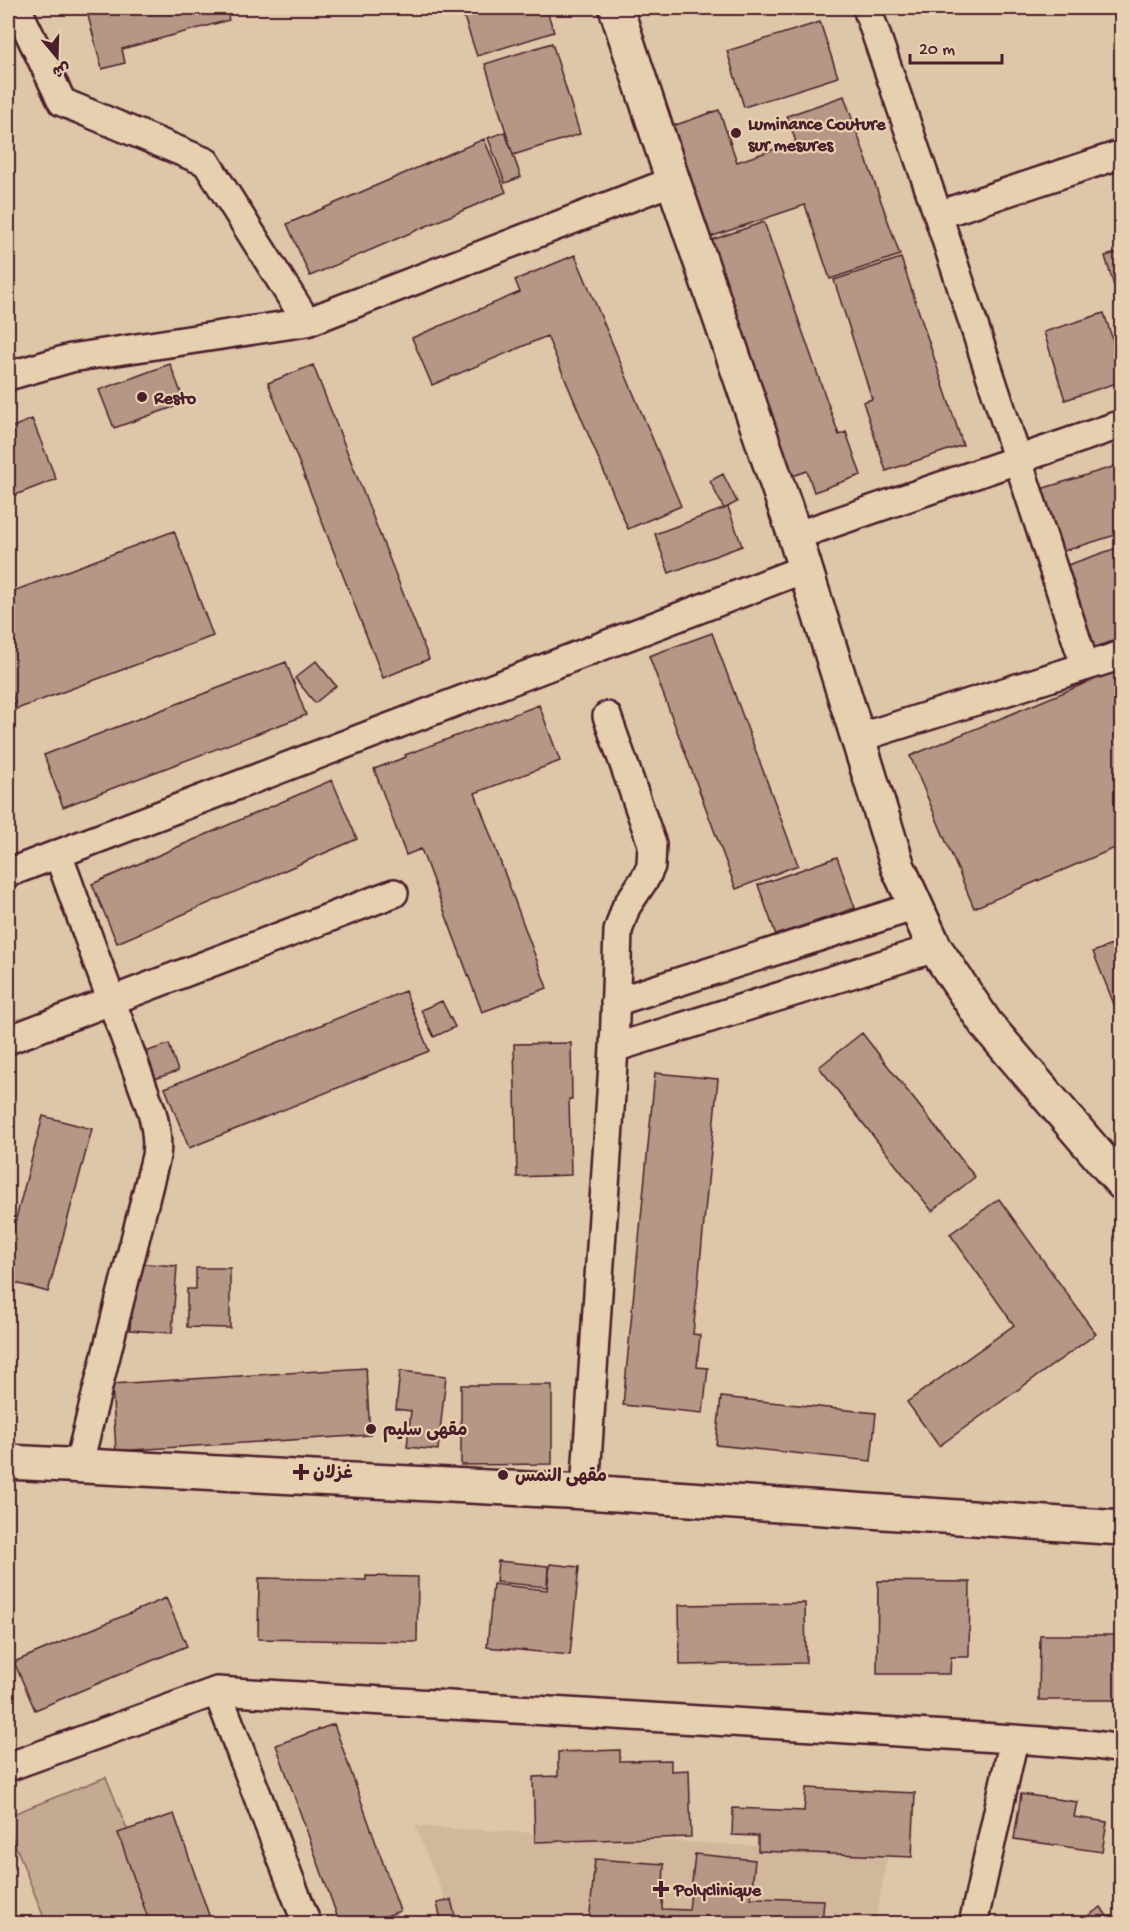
<svg xmlns="http://www.w3.org/2000/svg" width="1129" height="1931" font-family="'Gochi Hand','Playpen Sans Arabic',sans-serif">
  <style>
    .built { fill: #d1b89d }
    .green { fill: #c5aa93; stroke: #88645f; stroke-width: 1.5 }
    .building { fill: #b49784; stroke: #4a1f2b; stroke-width: 1.5 }
    .lines { fill: none; stroke-linecap: round; stroke-linejoin: round }
    .street-casing { stroke: #4a1f2b; stroke-width: 32 }
    .secondary-casing { stroke: #4a1f2b; stroke-width: 38 }
    .street { stroke: #e7d0b0; stroke-width: 27 }
    .secondary { stroke: #e7d0b0; stroke-width: 33 }
    .poi-dot { fill: #4a1f2b; stroke: #e7d0b0; stroke-width: 2 }
    .labels { text-anchor: middle; stroke-width: 4.5; stroke-linejoin: round; paint-order: stroke }
    .poi-label { font-size: 18px; font-weight: bold; fill: #4a1f2b; stroke: #e7d0b0; text-anchor: start }
  </style>
  <rect width="100%" height="100%" fill="#dec6a8"/>
  <filter id="ink" filterUnits="userSpaceOnUse"><feTurbulence type="fractalNoise" baseFrequency=".0167" numOctaves="2"/><feDisplacementMap in="SourceGraphic" scale="12" xChannelSelector="R" yChannelSelector="G"/><feConvolveMatrix kernelMatrix="1 2 1 2 8 2 1 2 1" color-interpolation-filters="sRGB"/></filter>
  <g filter="url(#ink)">
    <path class="built" d="M415 1826 888 1854 875 1923H455Z"/>
    <path class="green" d="M106 1777 165 1923H46L8 1826V1816Z"/>
    <path class="building" d="M86 8H226L229 20 122 49 125 63 102 69Z
      M461 8H546L554 32 477 56Z
      M820 22 838 77 744 107 727 51Z
      M552 43 580 134 513 155 485 64Z
      M844 96 900 255 830 279 805 205 698 241 667 128 719 110 737 162 796 142 787 116Z
      M505 132 521 177 505 183 488 138Z
      M484 139 506 192 310 276 287 224Z
      M764 222 839 435 846 432 861 475 814 492 807 471 787 478 700 244Z
      M1120 252 1122 258V284L1114 286 1105 256Z
      M575 255 681 506 628 529 547 336 432 385 412 338 520 292 515 280Z
      M901 258 963 445 886 471 863 402 872 399 834 280Z
      M1104 313 1122 368V381L1065 400 1044 332Z
      M170 364 185 403 114 428 99 390Z
      M313 365 429 659 383 678 268 383Z
      M32 419 56 479 8 498V429Z
      M1122 464V533L1051 555 1031 492Z
      M723 474 737 502 724 509 710 481Z
      M728 507 742 546 669 573 655 534Z
      M174 531 213 636 17 709 8 682V593Z
      M1122 546V638L1089 649 1062 567Z
      M712 633 798 865 736 889 649 656Z
      M316 661 336 686 315 703 295 678Z
      M286 662 306 715 63 807 44 755Z
      M1122 668V845L974 908 910 756Z
      M539 705 560 761 475 793 547 988 482 1012 421 849 406 855 374 769 406 757 405 755Z
      M332 780 357 839 117 943 92 884Z
      M837 857 855 908 776 935 758 885Z
      M1122 941V1024L1093 952Z
      M405 991 429 1051 189 1148 165 1088Z
      M442 1001 455 1027 434 1037 421 1010Z
      M862 1033 975 1177 932 1211 819 1067Z
      M571 1043 572 1099H569L571 1175 517 1177 514 1044Z
      M169 1044 178 1071 154 1079 145 1052Z
      M655 1073 718 1079 693 1334 700 1335 697 1367 708 1368 703 1413 623 1405Z
      M43 1116 92 1129 48 1292 9 1281 8 1287V1249Z
      M999 1199 1096 1334 939 1446 907 1402 1014 1325 950 1234Z
      M134 1263 177 1266 172 1333 130 1330Z
      M196 1268H230V1328L187 1327V1289H196Z
      M366 1368 370 1435 116 1451 112 1384Z
      M400 1371 446 1376 438 1450 407 1447 411 1411 396 1409Z
      M461 1385H552V1464L461 1465Z
      M721 1397 876 1413 871 1461 716 1445Z
      M498 1561 548 1566 547 1587 496 1582Z
      M550 1564 579 1567 570 1655 487 1647 493 1584 547 1590Z
      M366 1576 418 1577 417 1642 258 1639 259 1578 366 1580Z
      M878 1581 970 1582 969 1657H951L950 1674H877Z
      M166 1598 187 1646 35 1710 14 1662Z
      M805 1603 806 1663 680 1665 679 1605Z
      M1040 1635H1122V1700H1039Z
      M334 1724 400 1911 364 1924H340L276 1745Z
      M620 1750V1761L671 1760V1771L689 1770 691 1837 535 1842 533 1777 558 1776V1752Z
      M806 1788 915 1793 912 1857 758 1851V1836L732 1835 733 1808 804 1811Z
      M1021 1794 1077 1802 1074 1817 1107 1822 1102 1852 1014 1839Z
      M174 1814 212 1924H150L118 1833Z
      M695 1854 755 1860 751 1898 824 1900 822 1924H589L595 1859 664 1864 662 1909 689 1910Z
      M451 1900 456 1920 442 1924 437 1903Z
      M1101 1907 1112 1924H1076Z"/>
    <g class="lines">
      <g class="street-casing">
        <path id="street" d="M17 8 62 102 206 162 307 322
          M867 8 938 215 1085 666
          M938 215 1122 154
          M8 376 71 358 307 322 673 181
          M795 536 1122 424
          M858 738 1122 655
          M58 854 152 1112C156 1128 158 1140 156 1156L78 1467
          M8 873 804 569
          M615 1002 916 906
          M8 1040 394 893
          M614 1048 935 948
          M585 1492 614 1048 618 931 626 907 646 877 651 866 652 844 607 716
          M217 1691 307 1924
          M8 1767 217 1691 1014 1739 1095 1745 1122 1749
          M973 1924 1014 1739"/>
      </g>
      <g class="secondary-casing">
        <path id="secondary" d="M616 8 673 181 795 536 898 867 935 948 986 1024 1122 1183
          M8 1462 585 1492 1122 1528"/>
      </g>
      <use href="#street" class="street"/>
      <use href="#secondary" class="secondary"/>
    </g>
  </g>
  <g class="poi-dot">
    <circle cx="736" cy="133" r="6"/>
    <circle cx="142" cy="397" r="6"/>
    <circle cx="371" cy="1429" r="6"/>
    <path d="M298 1463h6v6h6v6h-6v6h-6v-6h-6v-6h6z"/>
    <circle cx="503" cy="1475" r="6"/>
    <path d="M658 1880h6v6h6v6h-6v6h-6v-6h-6v-6h6z"/>
  </g>
  <g class="labels">
    <g class="poi-label">
      <text x="748" y="129">Luminance Couture<tspan x="748" dy="21">sur mesures</tspan></text>
      <text x="154" y="403">Resto</text>
      <text x="383" y="1435">مقهى سليم</text>
      <text x="313" y="1478">غزلان</text>
      <text x="515" y="1481">مقهى النمس</text>
      <text x="674" y="1895">Polyclinique</text>
    </g>
  </g>
  <rect width="1129" height="1931" fill="none" stroke="#e7d0b0" stroke-width="30"/>
  <rect x="15" y="15" width="1099" height="1901" fill="none" stroke="#4a1f2b" stroke-width="2" filter="url(#ink)"/>
  <g transform="translate(57 57) rotate(161)" stroke="#e7d0b0" stroke-width="4.5" paint-order="stroke">
  <path d="M0-4.5L10 22L0 15L-10 22Z" fill="#4a1f2b"/>
  <text y="-9" font-size="16" font-weight="bold" text-anchor="middle" fill="#4a1f2b">ش</text>
  </g>
  <path d="M910 54v9h92v-9" fill="none" stroke="#4a1f2b" stroke-width="3"/>
  <text x="919" y="54" font-size="18" fill="#4a1f2b" stroke="#e7d0b0" stroke-width="4.5" paint-order="stroke">20 m</text>
</svg>
